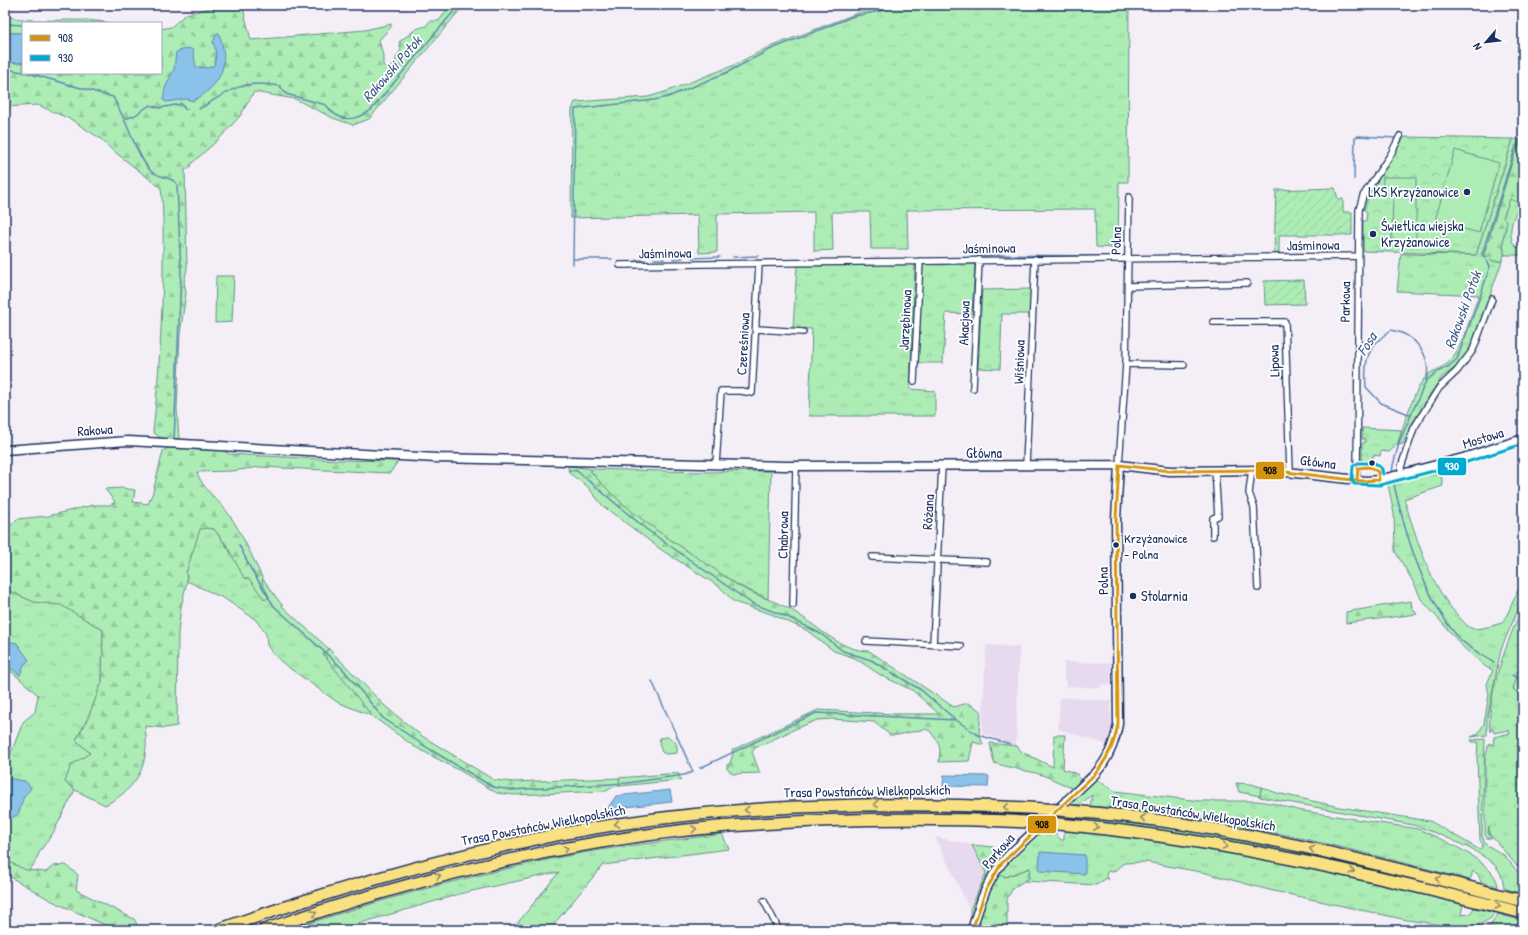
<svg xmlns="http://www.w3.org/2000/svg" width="1528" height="935" font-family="'Patrick Hand',sans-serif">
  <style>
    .built { fill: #e7daee }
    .grass { fill: url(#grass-tufts); stroke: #648e8a }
    .forest { fill: url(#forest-firs); stroke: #648e8a }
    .wetland { fill: url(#wetland-marsh); stroke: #648e8a }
    .park { fill: url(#park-crowns); stroke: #648e8a }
    .garden { fill: url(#garden-furrows); stroke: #648e8a }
    .pitch { fill: #adedb5; stroke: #648e8a }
    .water { fill: #8bc2e9; stroke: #5e87b1 }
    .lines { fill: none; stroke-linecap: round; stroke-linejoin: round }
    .stream { stroke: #5e87b1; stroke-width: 1.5 }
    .street-casing { stroke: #1b2f5e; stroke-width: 8 }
    .secondary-casing { stroke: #1b2f5e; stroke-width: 11 }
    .highway-casing { stroke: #1b2f5e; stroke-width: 14 }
    .street { stroke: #fff; stroke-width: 5.5 }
    .secondary { stroke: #fff; stroke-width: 8 }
    .highway { stroke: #f9e181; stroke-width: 11 }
    .highway-bridge-casing { stroke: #1b2f5e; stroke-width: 14; stroke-linecap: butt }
    .highway-bridge { stroke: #f9e181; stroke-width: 11 }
    .bus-1-casing { stroke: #fff; stroke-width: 6 }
    .bus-2-casing { stroke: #fff; stroke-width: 6 }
    .bus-1 { stroke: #d6940e; stroke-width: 3 }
    .bus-2 { stroke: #00a9ce; stroke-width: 3 }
    .oneway { stroke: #8a8870 }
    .poi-dot { fill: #1b2f5e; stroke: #fff; stroke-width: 1.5 }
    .labels { text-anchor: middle; stroke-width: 3.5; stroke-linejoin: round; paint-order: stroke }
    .bus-label { font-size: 13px; fill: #1b2f5e; stroke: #fff; text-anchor: start }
    .poi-label { font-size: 14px; fill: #1b2f5e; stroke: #fff; text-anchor: start }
    .street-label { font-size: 14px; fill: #1b2f5e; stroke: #fff }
    .water-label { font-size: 15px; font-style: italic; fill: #3d5b88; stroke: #fff }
    .line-badge { stroke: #fff; stroke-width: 1.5 }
    .badge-label { font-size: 11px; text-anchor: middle; font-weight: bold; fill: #fff }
    .pale-badge-label { font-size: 11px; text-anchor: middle; font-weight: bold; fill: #111 }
  </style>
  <defs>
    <pattern id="grass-tufts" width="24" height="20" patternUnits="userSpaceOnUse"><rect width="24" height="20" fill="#adedb5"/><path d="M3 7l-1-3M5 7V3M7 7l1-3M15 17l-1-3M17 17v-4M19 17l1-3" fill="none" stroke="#94cc9e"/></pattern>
    <pattern id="forest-firs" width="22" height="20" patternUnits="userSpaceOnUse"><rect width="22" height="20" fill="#adedb5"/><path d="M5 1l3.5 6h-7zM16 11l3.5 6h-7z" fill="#94cc9e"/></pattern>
    <pattern id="wetland-marsh" width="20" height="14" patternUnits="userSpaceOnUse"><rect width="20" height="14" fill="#adedb5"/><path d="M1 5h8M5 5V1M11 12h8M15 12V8" fill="none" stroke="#94cc9e"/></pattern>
    <pattern id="park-crowns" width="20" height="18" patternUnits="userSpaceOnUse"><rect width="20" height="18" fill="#adedb5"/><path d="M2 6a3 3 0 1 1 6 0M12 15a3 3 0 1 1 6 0" fill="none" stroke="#94cc9e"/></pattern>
    <pattern id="garden-furrows" width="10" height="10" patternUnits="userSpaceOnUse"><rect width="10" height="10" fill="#adedb5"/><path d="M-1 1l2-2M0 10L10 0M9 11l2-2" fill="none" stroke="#94cc9e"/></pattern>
  </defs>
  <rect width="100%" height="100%" fill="#f4eef7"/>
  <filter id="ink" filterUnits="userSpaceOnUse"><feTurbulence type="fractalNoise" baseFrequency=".025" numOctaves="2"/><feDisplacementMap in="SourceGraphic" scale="8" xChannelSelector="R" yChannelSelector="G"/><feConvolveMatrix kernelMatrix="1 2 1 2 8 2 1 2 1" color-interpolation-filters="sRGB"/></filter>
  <g filter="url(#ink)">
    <path class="built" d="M986 645 1019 647 1016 745 982 733Z
      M1064 662 1111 663V685L1101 684V688L1066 686V682L1064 679Z
      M1060 697 1112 701 1110 711 1112 723 1108 745 1058 729Z
      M935 837 972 845 986 873 970 910Z"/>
    <path class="grass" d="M885 5H1129L1128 182H1119L1118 248 1096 247 1095 209 907 210 908 249H871L870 212H832L833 250 814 251V212L717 214V252L699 253 698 215 571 218 572 110 575 102 648 97 665 92 732 66 767 48 855 14Z
      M1523 137V140L1518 147 1514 156 1484 254 1493 261H1502L1471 349 1459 365 1442 377 1432 391 1409 428 1403 444 1397 445C1403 427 1413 393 1424 379 1430 369 1445 369 1451 360 1465 342 1470 316 1479 295L1397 291 1401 254 1476 255 1513 139 1521 140Z
      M1510 198 1521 204C1513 215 1506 234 1515 246L1523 249V255H1504L1503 238 1506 228 1503 217Z
      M975 262 972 314 946 313 943 363H917L922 263Z
      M915 264 910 389 935 391V416H809L812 329 793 328 797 266Z
      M216 276H234L232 322 215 323Z
      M1031 289 1030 314H1002L1000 369 978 368 982 290Z
      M591 469 701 472 771 471 768 599 738 585 671 541 621 505 591 472Z
      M1436 470H1440L1443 486 1404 499C1417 539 1430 587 1460 618 1464 622 1468 628 1474 629 1483 629 1494 625 1502 623L1507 615 1523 579V598L1501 649 1487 719V735L1471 737 1478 734 1484 724 1489 694 1487 684 1493 670 1486 667 1464 648 1421 599 1415 585 1395 551 1394 514 1388 484 1396 480 1398 482V480Z
      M205 528 214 529 265 600 269 596 261 583 263 579 284 608 329 649 324 654 372 716 337 702 284 664 273 654 267 645 266 634 256 620 225 599 187 581C184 565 194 545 200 529Z
      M5 589 34 602 61 604 103 630 102 682 88 718 76 740 90 753 65 782 75 790 53 833 40 851 33 866 25 874 5 863V762L9 758 23 722 35 712 38 695 12 672 5 669Z
      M1523 606V675L1517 671 1513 689 1523 697V864L1517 866 1489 833V826L1488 833 1492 839 1487 838 1485 835V759L1489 743 1493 745 1494 737 1510 733 1509 730 1494 733 1492 728 1490 732C1486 696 1508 639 1523 606Z
      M667 737C676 740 678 744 677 753L666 754 662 752 659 744 660 738Z
      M1485 739 1482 835 1485 844 1504 855 1517 871 1523 879V889H1519V893L1504 888C1503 881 1502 874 1497 868 1485 852 1433 831 1413 825L1260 797 1261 787 1277 793 1339 807 1430 821 1480 850 1483 845 1480 840 1477 757 1478 742H1472L1471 740Z
      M678 773 681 780 620 786 619 778Z
      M1096 779 1115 791 1200 801H1258L1276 804 1297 810 1418 829C1439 838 1497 862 1498 887L1481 882 1478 874 1473 871 1470 880C1345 847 1219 815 1090 806L1092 795 1079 805 1068 804Z
      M1075 814 1197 829 1270 842 1470 893V894L1351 866 1070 821Z
      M1041 829 1052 830 1061 840H1064V830L1198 846 1238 852 1456 902 1463 905 1461 915 1470 914 1474 908 1495 913 1491 918 1478 926 1456 927 1407 920 1269 890 1206 873 1146 862 1124 863 1113 872 1108 871 1106 875 1109 880 1107 878 1096 885 1024 881 1029 878 1030 868 1006 877 999 875 998 872Z
      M722 834 729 849 603 865 549 930H512L559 872 463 893 337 930H289C380 899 472 875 566 856 618 846 670 841 722 834Z
      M1498 914 1520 920 1523 930H1474L1490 926Z"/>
    <path class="forest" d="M210 5H273L243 8 251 40 365 30 391 24V27L379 40 383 56V65L386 68 394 65 397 56 401 50 399 42 416 29 426 26 430 21H439L450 5H464L369 119 353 125 333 118 295 99 254 92 240 116 220 138 191 164 189 169H185L187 269 184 281 186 293 180 334 177 409 179 439C169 439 160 440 153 432 159 377 162 322 163 267 163 240 164 214 161 188L111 149 101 139 72 120 38 105 5 107V62L18 63 23 62V73L72 75 73 73H161V29L171 27 186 14 210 8Z
      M5 16C41 25 75 16 110 23H23V33H5Z
      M1522 140H1523V202L1521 204 1510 199 1503 217 1507 222 1503 238 1504 255 1502 261H1493L1484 254 1514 156Z
      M170 447 220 449 229 454 338 460 398 461 390 473 260 467 232 471 197 472C202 489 218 499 228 513 242 533 252 557 263 579L262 583 269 597 265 600 249 579 244 578 227 546 214 529 205 528 200 529 186 573 187 581 181 607 178 632 177 726 164 728 145 726C150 763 139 788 105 805L75 790 65 782 71 765 90 753 76 740 88 718 102 682 103 630 61 605 34 602 5 589V531L17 519 48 516 93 505H110L115 502 105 489 122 488 135 490 133 502 148 504 153 492 163 451Z
      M570 466 591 469V472C626 512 666 537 710 566 719 572 728 579 737 585 756 597 779 601 798 614 819 628 842 651 869 651L954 707 968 703 981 711 979 733 983 745 973 742 969 761 939 762 940 749 938 742 930 731 925 729 897 735H890L874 722 832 719 817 720 795 729 755 748 752 752 760 773 733 774 727 769V765L730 763 733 754 732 750 818 710 895 714H939L912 690 882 676 855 658 834 651 806 630 771 614 734 602 720 587 663 551 603 506 587 486 569 473 568 467Z
      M1411 601 1412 608 1417 614 1346 623V612Z
      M329 649 386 707 402 720 422 736 494 780 513 782 619 778 620 786 613 787 606 791 514 795 497 793 464 773 415 747 372 716 323 654Z
      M1054 735H1065L1063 769 1077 774 1080 779 1074 789C1060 783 1046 775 1031 772 1018 769 1007 767 994 763L990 743 1017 746 1022 752 1053 767Z
      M1236 783 1251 784 1261 787 1260 796 1239 792Z
      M972 845 993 847 999 875 1006 877 1030 868 1029 878 1013 888 1007 899V930H969L971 922 970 910 986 873Z
      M5 860 26 870 46 872 53 866 66 865 78 875 76 890 134 919 140 930H116L52 901 5 874Z"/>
    <path class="wetland" d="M1517 671 1523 675V697L1513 689Z"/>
    <path class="park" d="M1405 137 1513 139 1476 255 1363 251V221H1366L1367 212 1364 210C1371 183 1389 160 1405 137Z
      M1362 428 1402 430 1397 445 1389 452 1381 451 1380 456 1373 455 1372 462 1362 461V443H1365V439H1362Z"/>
    <path class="garden" d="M1335 188 1338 199H1343V212H1352V235H1279V255H1274L1276 190Z
      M1304 280 1305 304 1265 305 1264 281Z"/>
    <path class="pitch" d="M1455 150 1499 163 1479 233 1435 221Z
      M1383 177H1416V240H1392L1393 193H1382Z"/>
    <path class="water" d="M5 33H23V62L18 63 5 62Z
      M217 33H219C230 65 222 85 193 101L186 99 166 102 163 100 165 88 174 69 176 52 188 48 193 50 196 67 208 68 214 65C217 56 216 50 213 42Z
      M12 642 17 643 29 660 24 665 20 675 5 664V644Z
      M944 775 989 776 988 787 943 786Z
      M6 778 25 781 31 788C29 791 27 793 25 795 19 804 23 816 10 818L5 815Z
      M670 790 672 802 607 809 616 796Z
      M1040 852 1085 855V874L1039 871Z"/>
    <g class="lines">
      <path class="stream" d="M5 24 23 25
        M5 69 23 72
        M28 73 113 97 124 119 134 116 150 105 159 108 181 104 185 109H188
        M199 109C231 90 240 79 280 86L286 94 326 105C339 123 354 122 371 110L459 5
        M124 119C130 132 141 163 152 172 160 178 171 176 177 184L181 272 174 440
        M1354 179 1355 138 1358 136 1396 138
        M974 255 1119 256
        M733 257 758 256
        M692 258 720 257
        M573 259H612
        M654 259H664
        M673 259 683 258
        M636 260H645
        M573 264 575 109 654 100 668 97 728 72 769 50 854 16 881 11 891 5
        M1411 415 1381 403 1366 387C1364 359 1367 347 1391 330 1415 334 1433 356 1426 381
        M569 470 577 471 646 529 751 603 788 617 821 634 843 651 871 660 921 690 956 720 978 735 1010 744
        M1392 474 1393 465 1400 440 1426 381 1437 372 1448 367 1457 359 1480 297 1490 266 1482 254 1515 149 1523 134
        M1393 480C1404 530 1424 597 1457 636 1466 647 1483 655 1494 663
        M239 545 251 569 274 606 342 668 383 718 431 750 493 787 511 790 627 783 684 775 693 772 652 681
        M1512 675 1523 681
        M700 768 816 713 956 720"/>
      <g class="street-casing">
        <path id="street" d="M620 265 1358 256
          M1128 286 1247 283
          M1213 322H1285L1290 472
          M756 329 803 332
          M1126 364 1184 365
          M914 381 920 261
          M973 388 979 260
          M716 464 721 391H741L752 393 759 264
          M1026 465 1035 259
          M1119 465 1126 364 1129 197
          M1252 469 1249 493 1254 507 1258 588
          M1401 475V467L1414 428 1439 388 1457 371 1473 350 1492 299
          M1357 480 1359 210 1363 196 1391 154 1400 136
          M1213 536V518L1218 516 1215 470
          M872 557 987 562
          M793 605 796 466
          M866 641 961 646
          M933 644 942 466
          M764 901 779 930"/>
      </g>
      <g class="secondary-casing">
        <path id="secondary" d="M5 450 128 441 437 458 786 466 1119 465 1170 471 1269 470 1366 481 1379 480 1463 458 1523 439
          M972 930C980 902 988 877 1008 856L1096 773C1109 758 1115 743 1118 724L1116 519 1119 465"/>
      </g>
      <g class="highway-casing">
        <path id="highway" d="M1070 811C1225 822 1374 863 1523 901
          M1058 824C1215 838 1370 874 1523 913
          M218 930C348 884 481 845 619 824 760 803 902 801 1045 809
          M264 930C401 883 542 846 687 830 802 818 917 817 1032 822"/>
      </g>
      <use href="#street" class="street"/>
      <use href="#secondary" class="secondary"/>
      <use href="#highway" class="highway"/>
      <g class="highway-bridge-casing">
        <path id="highway-bridge" d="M1045 809 1070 811
          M1032 822 1058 824"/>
      </g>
      <use href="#highway-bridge" class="highway-bridge"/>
      <g class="bus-1-casing">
        <path id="bus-1" d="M1119 465 1170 471 1269 470 1362 481 1379 480 1378 472 1370 467 1358 468 1357 480
          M972 930 986 890 1001 864 1096 773C1108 758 1115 743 1118 724L1116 519 1119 465"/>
      </g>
      <g class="bus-2-casing">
        <path id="bus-2" d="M1379 485 1354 484 1352 480 1353 466 1358 463H1375L1382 469 1383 474
          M1380 485 1464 463 1523 444"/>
      </g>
      <use href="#bus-1" class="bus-1"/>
      <use href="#bus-2" class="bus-2"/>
    </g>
    <defs><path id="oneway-chevron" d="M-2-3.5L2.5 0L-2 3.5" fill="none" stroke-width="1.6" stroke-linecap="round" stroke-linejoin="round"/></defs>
    <g class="oneway">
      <use href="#oneway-chevron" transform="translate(876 804) rotate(179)"/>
      <use href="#oneway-chevron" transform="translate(1006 807) rotate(-177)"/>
      <use href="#oneway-chevron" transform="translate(747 810) rotate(175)"/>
      <use href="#oneway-chevron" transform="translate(1143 818) rotate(-173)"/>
      <use href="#oneway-chevron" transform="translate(617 824) rotate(171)"/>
      <use href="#oneway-chevron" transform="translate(1096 827) rotate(5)"/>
      <use href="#oneway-chevron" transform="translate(694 829) rotate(-5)"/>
      <use href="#oneway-chevron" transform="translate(1225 846) rotate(10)"/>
      <use href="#oneway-chevron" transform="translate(566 849) rotate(-10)"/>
      <use href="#oneway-chevron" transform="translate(1312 849) rotate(-168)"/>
      <use href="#oneway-chevron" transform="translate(1352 871) rotate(12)"/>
      <use href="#oneway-chevron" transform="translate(438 876) rotate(-15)"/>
      <use href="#oneway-chevron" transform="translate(1438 879) rotate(-165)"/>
      <use href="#oneway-chevron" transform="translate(1498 906) rotate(14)"/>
      <use href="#oneway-chevron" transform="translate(314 913) rotate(-18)"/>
    </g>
  </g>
  <g class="poi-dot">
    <circle cx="1467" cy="192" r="4"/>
    <circle cx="1373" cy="234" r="4"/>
    <circle cx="1372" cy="463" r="3.5"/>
    <circle cx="1116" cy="545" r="3.5"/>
    <circle cx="1133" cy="596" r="4"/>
  </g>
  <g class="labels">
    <g class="bus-label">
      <text x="1124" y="543">Krzyżanowice<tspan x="1124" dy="16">- Polna</tspan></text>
    </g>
    <g class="poi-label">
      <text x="1459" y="197" text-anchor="end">LKS Krzyżanowice</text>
      <text x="1381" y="231">Świetlica wiejska<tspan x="1381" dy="16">Krzyżanowice</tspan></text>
      <text x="1141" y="601">Stolarnia</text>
    </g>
    <g class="street-label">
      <text transform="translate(1116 241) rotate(-89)" y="5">Polna</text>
      <text transform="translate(1313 245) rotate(-1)" y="5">Jaśminowa</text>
      <text transform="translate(989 248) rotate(-1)" y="5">Jaśminowa</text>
      <text transform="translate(665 253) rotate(-1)" y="5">Jaśminowa</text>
      <text transform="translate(1345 302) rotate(-89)" y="5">Parkowa</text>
      <text transform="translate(905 320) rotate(-87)" y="5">Jarzębinowa</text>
      <text transform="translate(964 323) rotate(-88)" y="5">Akacjowa</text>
      <text transform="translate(743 344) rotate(-87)" y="5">Czereśniowa</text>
      <text transform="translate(1274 361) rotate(-92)" y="5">Lipowa</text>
      <text transform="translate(1019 362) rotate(-88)" y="5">Wiśniowa</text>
      <text transform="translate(95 430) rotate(-4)" y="5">Rakowa</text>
      <text transform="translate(1483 438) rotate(-17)" y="5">Mostowa</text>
      <text x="984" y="458">Główna</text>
      <text transform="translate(1318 462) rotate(7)" y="5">Główna</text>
      <text transform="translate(928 512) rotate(-87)" y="5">Różana</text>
      <text transform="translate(783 535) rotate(-89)" y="5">Chabrowa</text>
      <text transform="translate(1103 581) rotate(-91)" y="5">Polna</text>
      <text transform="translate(867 791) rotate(-1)" y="5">Trasa Powstańców Wielkopolskich</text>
      <text transform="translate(1193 813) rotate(9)" y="5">Trasa Powstańców Wielkopolskich</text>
      <text transform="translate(543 825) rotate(-11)" y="5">Trasa Powstańców Wielkopolskich</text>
      <text transform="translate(998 851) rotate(-49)" y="5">Parkowa</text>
    </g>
    <g class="water-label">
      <text transform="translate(392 69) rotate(-49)" y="5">Rakowski Potok</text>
      <text transform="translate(1463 310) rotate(-70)" y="5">Rakowski Potok</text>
      <text transform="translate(1367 344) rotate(-57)" y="5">Fosa</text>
    </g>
  </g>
  <g class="line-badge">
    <rect x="1437" y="457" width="30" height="19" rx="4" fill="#00a9ce"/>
    <rect x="1255" y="461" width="30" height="19" rx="4" fill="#d6940e"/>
    <rect x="1027" y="815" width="30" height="19" rx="4" fill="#d6940e"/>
  </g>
  <g class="badge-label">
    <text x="1452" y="470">930</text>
  </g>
  <g class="pale-badge-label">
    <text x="1270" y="474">908</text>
    <text x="1042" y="828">908</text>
  </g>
  <rect width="1528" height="935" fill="none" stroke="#fff" stroke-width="20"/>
  <rect x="10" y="10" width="1508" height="915" fill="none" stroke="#1b2f5e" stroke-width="1.5" filter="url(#ink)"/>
  <rect x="22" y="22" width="140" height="52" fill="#ffffff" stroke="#a4acbf"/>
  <rect x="30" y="35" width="20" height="6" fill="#d6940e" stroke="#a4acbf"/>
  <text x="58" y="42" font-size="12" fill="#1b2f5e">908</text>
  <rect x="30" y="55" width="20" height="6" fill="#00a9ce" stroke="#a4acbf"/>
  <text x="58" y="62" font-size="12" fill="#1b2f5e">930</text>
  <g transform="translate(1486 42) rotate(242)" stroke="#ffffff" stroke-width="3" paint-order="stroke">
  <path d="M0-3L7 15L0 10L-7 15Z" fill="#1b2f5e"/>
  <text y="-6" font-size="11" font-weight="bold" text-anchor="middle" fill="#1b2f5e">N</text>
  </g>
</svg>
